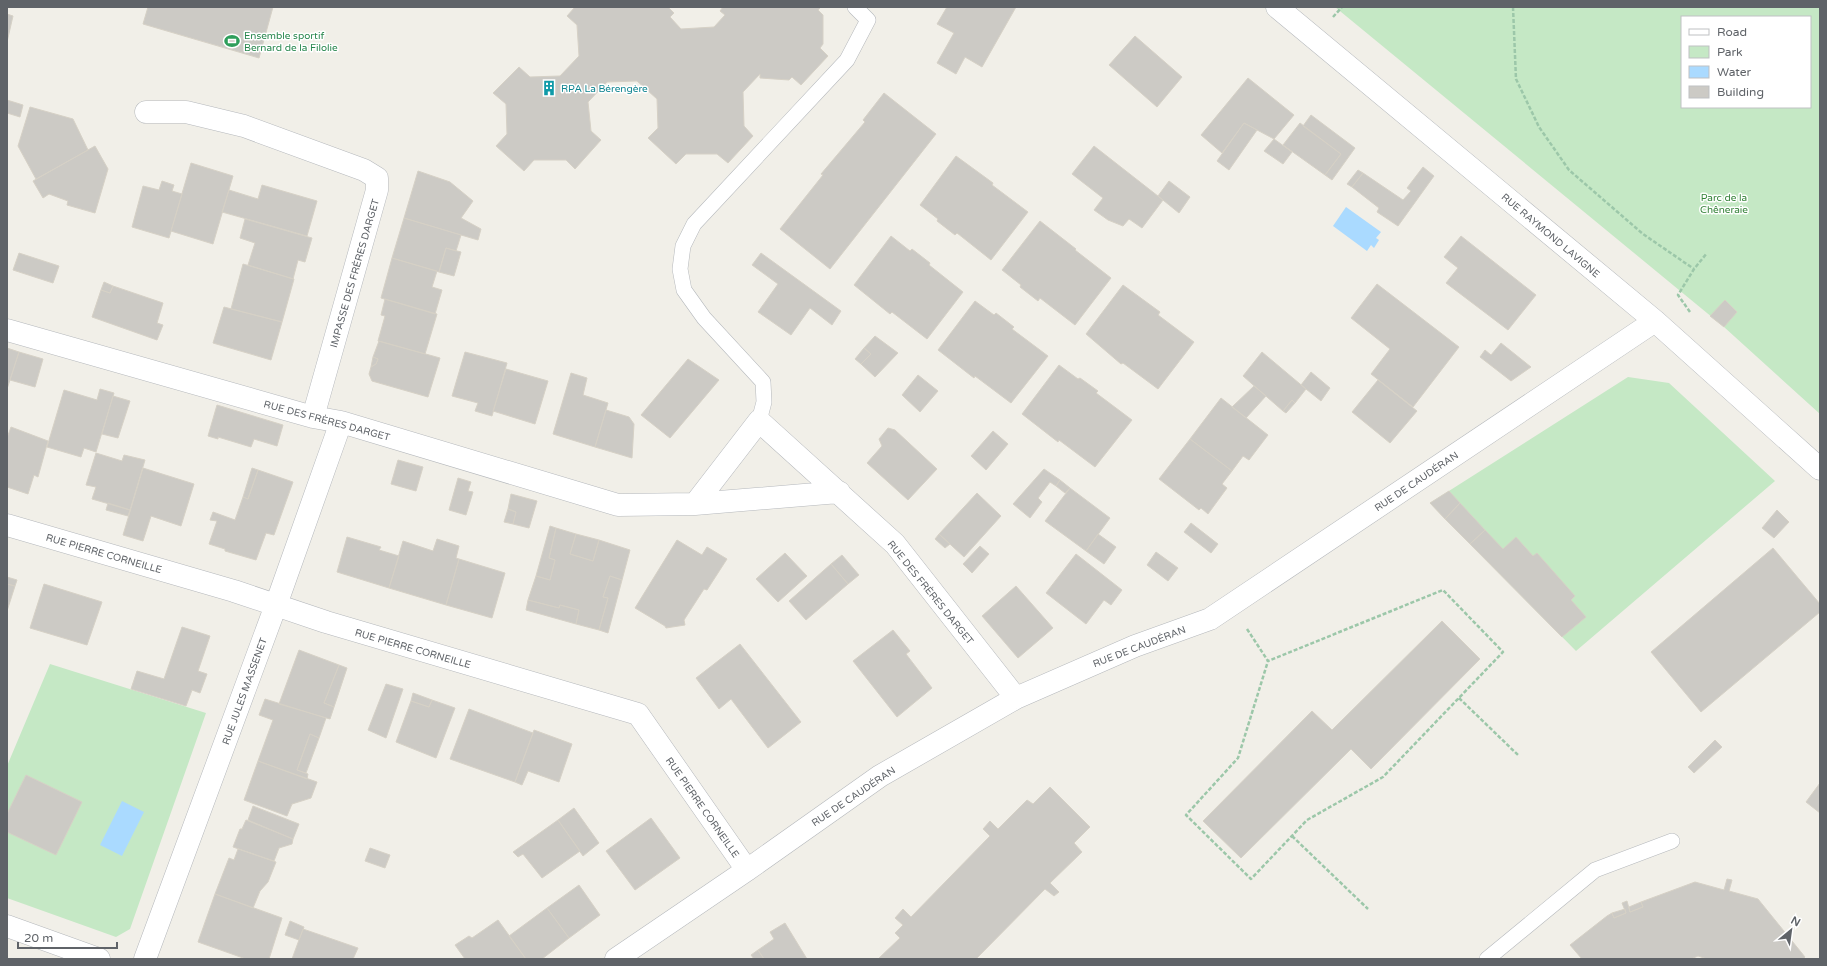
<svg xmlns="http://www.w3.org/2000/svg" width="1827" height="966" font-family="'Varela Round',sans-serif">
  <style>
    .green { fill: #c5e8c5; fill-rule: evenodd }
    .water { fill: #aadaff }
    .building { fill: #cccac5; stroke: #d6d1c6 }
    .lines { fill: none; stroke-linecap: round; stroke-linejoin: round }
    .lane-casing { stroke: #b5b8bc; stroke-width: 16 }
    .street-casing { stroke: #b5b8bc; stroke-width: 23 }
    .path { stroke: #9cc7a9; stroke-width: 2.5; stroke-dasharray: 4 2; stroke-linecap: butt }
    .lane { stroke: #fff; stroke-width: 15 }
    .street { stroke: #fff; stroke-width: 22 }
    .labels { text-anchor: middle; stroke-width: 3; stroke-linejoin: round; paint-order: stroke }
    .leisure-label { font-size: 10px; fill: #27864d; stroke: #fff; text-anchor: start }
    .culture-label { font-size: 10px; fill: #0d838f; stroke: #fff; text-anchor: start }
    .park-label { font-size: 10px; fill: #348238; stroke: #fff }
    .street-label { font-size: 10px; fill: #5f6368; stroke: #fff }
  </style>
  <rect width="100%" height="100%" fill="#f1efe8"/>
  <path class="green" d="M1335 7H1820V414L1724 327ZM1682 17H1810V107H1682Z
    M1628 377 1669 383 1775 481 1576 651 1430 503Z
    M50 664 206 713 130 929 116 937 7 898V766Z"/>
  <path class="water" d="M1346 207 1381 232 1376 238 1379 240 1374 248 1371 245 1367 251 1333 226Z
    M122 801 144 812 122 856 100 845Z"/>
  <path class="building" d="M148 7H273L259 58 143 24Z
    M575 7H668L674 13 670 17 681 29 714 27 725 15 720 11 723 7H821L818 10 823 15V44L820 48 828 56 801 85 792 77 789 80 760 78V74L743 92 744 126 753 136 728 163 717 154H686L676 164 648 138 658 128 657 99 637 81 607 82 588 102 591 131 601 140 575 169 566 160H534L524 171 496 146 507 134 506 104 493 93 519 67 530 77 560 76 579 56 577 25 567 16Z
    M947 7H1016L982 67 965 57 956 74 937 63 954 33 937 24Z
    M7 14 13 16 7 42Z
    M1135 36 1182 77 1157 107 1109 65Z
    M1248 78 1294 115 1274 139 1244 123 1222 153 1201 135Z
    M884 93 936 134 830 269 780 229 823 175 821 174 865 122 863 120Z
    M7 100 23 105 20 117 7 113Z
    M30 107 73 119 88 150 36 179 18 146Z
    M1311 115 1355 148 1332 180 1325 175 1341 154 1303 126Z
    M1244 123 1257 130 1229 170 1217 161Z
    M1300 123 1341 154 1325 175 1283 145Z
    M1274 139 1292 152 1283 164 1264 151Z
    M95 146 108 169 95 213 67 205 68 201 49 194 43 198 33 181Z
    M1094 146 1163 200 1142 228 1129 219 1123 226 1108 220 1094 210 1103 198 1072 174Z
    M956 156 993 183 992 185 1028 212 991 260 957 233 955 235 937 221 938 219 920 205Z
    M191 163 233 176 213 244 171 231Z
    M1423 167 1434 176 1398 226 1377 212 1379 208 1352 187 1363 173 1403 200 1411 191 1407 188Z
    M1358 170 1363 173 1352 187 1347 184Z
    M418 171 450 182 473 201 461 218 481 229 478 240 404 218Z
    M162 181 174 185 172 191 182 194 169 238 132 227 143 186 159 190Z
    M1169 181 1190 197 1179 213 1158 196Z
    M262 185 317 201 307 236 222 212 229 190 258 199Z
    M404 218 461 235 456 251 446 248 439 272 392 258Z
    M245 219 312 238 305 262 298 260 293 279 248 265 255 243 240 238Z
    M1040 221 1076 249 1075 250 1111 278 1075 325 1040 298 1038 301 1020 287 1021 285 1002 270Z
    M891 236 910 251 912 249 930 263 929 265 963 292 927 339 892 312 890 314 854 285Z
    M1461 236 1536 295 1508 330 1446 283 1458 268 1444 257Z
    M446 248 461 252 454 276 439 272Z
    M19 253 59 266 53 283 13 270Z
    M761 253 841 311 832 325 810 308 791 335 758 312 778 284 752 265Z
    M392 258 437 271 432 287 442 290 435 314 381 298Z
    M243 264 294 279 282 322 231 309Z
    M104 282 113 286 110 293 101 290Z
    M1377 284 1459 347 1413 407 1371 374 1390 349 1351 318Z
    M1123 285 1160 312 1158 315 1194 342 1158 389 1123 363 1121 364 1086 334Z
    M113 286 163 303 157 323 163 325 157 340 92 317 101 290 110 293Z
    M385 299 437 314 425 354 378 341 385 316 381 315Z
    M1725 300 1737 312 1724 327 1710 316Z
    M975 301 994 315 996 313 1014 327 1012 329 1048 356 1011 403 975 376 974 378 938 350Z
    M224 307 282 322 271 360 213 343Z
    M875 336 898 353 875 377 861 364 871 354 864 348Z
    M379 341 440 358 428 397 372 381 369 374 371 367 376 364 378 359 373 357Z
    M1501 343 1531 367 1511 381 1480 357 1485 350 1491 355Z
    M7 348 19 352 7 389Z
    M864 348 871 354 861 364 855 359Z
    M19 352 43 359 35 387 10 380Z
    M465 352 507 363 492 416 475 411 478 403 452 396Z
    M1262 352 1306 389 1295 403 1292 400 1283 411 1243 376Z
    M373 357 378 359 376 364 371 367Z
    M688 359 719 380 670 438 641 415Z
    M1059 365 1078 379 1080 378 1098 391 1096 393 1132 420 1095 467 1059 440 1058 442 1022 414Z
    M506 369 548 381 535 424 493 411Z
    M1311 372 1330 388 1321 401 1301 385Z
    M571 373 587 378 583 395 608 403 595 447 553 434Z
    M918 375 938 391 920 412 902 395Z
    M1378 380 1417 411 1390 443 1352 412Z
    M1254 386 1266 396 1246 418 1232 407Z
    M100 389 114 393 96 452 84 448 81 457 47 447 64 390 97 400Z
    M113 396 130 401 118 438 102 434Z
    M1221 398 1268 435 1249 460 1243 456 1232 471 1190 439Z
    M1292 400 1295 403 1286 413 1283 411Z
    M217 405 283 425 277 446 254 439 251 447 218 437V439L208 436Z
    M606 410 629 417 634 424 632 458 595 447Z
    M11 427 48 441 38 477 34 475 28 494 7 487V438Z
    M888 428 895 430 937 469 908 500 867 463 882 446 879 439Z
    M993 431 1008 444 986 470 971 456Z
    M1190 439 1232 471 1222 484 1227 488 1208 514 1201 508 1199 510 1159 479Z
    M96 453 122 461 124 455 145 460 130 510 92 499 96 487 86 485Z
    M398 460 423 467 416 491 391 484Z
    M143 468 194 484 181 526 151 516 143 541 123 535Z
    M252 468 258 470 248 499 243 497Z
    M1044 469 1060 480 1056 486 1050 482 1038 498 1042 502 1030 518 1013 504Z
    M258 470 293 482 274 535 266 533 256 560 225 551V549L209 544 217 521 210 520 213 512 235 520 243 497 248 499Z
    M458 478 471 482 468 491 473 492 466 515 449 510Z
    M1060 480 1070 488 1065 493 1056 486Z
    M1070 488 1110 518 1086 551 1045 521Z
    M1449 491 1460 503 1445 519 1430 503Z
    M977 493 1001 516 964 557 939 534Z
    M511 494 537 501 529 528 513 524 516 512 508 509Z
    M108 503 130 510 128 516 106 510Z
    M1460 503 1485 530 1470 544 1445 519Z
    M508 509 516 512 513 524 504 522Z
    M1777 510 1789 522 1774 538 1762 528Z
    M1191 523 1218 544 1211 553 1184 532Z
    M550 526 556 528 549 558 555 560 550 580 536 576Z
    M556 528 576 534 570 554 593 561 599 540 630 550 622 580 610 576 603 597 608 598 599 630 576 624 579 610 560 605 559 608 528 600 536 576 550 580 555 560 549 558Z
    M1485 530 1503 549 1516 537 1533 556 1537 553 1575 596 1571 600 1586 617 1562 637 1470 544Z
    M576 534 599 540 593 561 570 554Z
    M939 534 950 544 945 548 935 539Z
    M1098 534 1116 547 1104 564 1086 551Z
    M347 537 381 547 379 550 399 556 389 588 337 572Z
    M437 539 459 546 456 558 459 559 446 605 389 588 403 541 433 551Z
    M677 540 702 555 707 547 727 559 707 590 704 589 684 620 685 625 666 628 665 626 635 608Z
    M980 546 989 554 972 573 963 564Z
    M1773 548 1820 604V612L1701 712 1651 652Z
    M1156 552 1178 568 1168 581 1147 565Z
    M785 553 807 576 778 602 756 579Z
    M1076 554 1122 590 1111 605 1104 600 1086 624 1046 593Z
    M842 555 859 575 848 584 831 564Z
    M459 559 505 573 492 618 446 605Z
    M831 564 848 584 806 620 789 601Z
    M610 576 622 580 608 633 599 630 608 598 603 597Z
    M7 577 17 580 15 586 7 584Z
    M7 584 15 586 7 611Z
    M44 584 102 602 87 645 30 628Z
    M1016 586 1053 628 1018 658 982 616Z
    M528 600 559 608 560 605 579 610 576 624 526 610Z
    M1442 621 1480 659 1371 769 1351 749 1241 858 1203 821 1312 711 1332 730Z
    M182 627 210 636 198 671 207 674 200 693 192 690 186 706 131 689 137 671 164 679Z
    M893 630 910 651 906 654 932 688 897 717 853 661Z
    M740 644 801 722 768 748 731 699 719 709 696 678Z
    M299 650 339 665 324 703 334 707 330 719 279 704Z
    M339 665 347 668 334 707 324 703Z
    M386 684 403 689 386 738 368 730Z
    M413 693 432 700 429 707 411 701Z
    M265 699 326 718 319 738 310 734 297 770 308 774 307 779 258 761 273 720 259 715Z
    M432 700 455 708 436 758 396 742 411 701 429 707Z
    M469 709 533 733 515 782 450 759Z
    M534 730 572 744 559 782 528 771 522 785 515 782Z
    M310 734 319 738 306 773 297 770Z
    M1715 740 1722 747 1694 773 1688 767Z
    M258 761 317 782 311 798 292 804 287 816 244 800Z
    M26 775 82 802 56 855 7 832V814Z
    M1820 783V813L1806 802Z
    M1050 787 1090 827 1074 843 1082 852 1050 883 1059 892 1054 896 1045 889 976 959H878L900 938 895 933 903 925 895 918 903 909 911 917 990 836 983 829 990 821 998 829 1027 800 1033 804Z
    M253 806 299 824 293 839 248 820Z
    M574 808 599 843 583 856 558 820Z
    M651 818 680 858 635 890 606 851Z
    M246 820 293 839 292 844 279 848 274 861 233 847 240 829H242Z
    M558 820 580 851 542 878 523 854 518 857 513 852Z
    M370 848 390 855 385 868 365 861Z
    M238 849 276 862 268 882 260 891 253 908 215 894 229 858 234 860Z
    M1727 879 1732 880 1729 891 1758 899 1805 957 1803 959H1707L1698 956 1691 959H1582L1570 945 1607 916 1612 913 1614 918 1626 913 1622 903 1627 901 1630 912 1643 907 1641 902 1695 882 1724 890Z
    M579 885 600 915 569 938 547 908Z
    M215 894 282 918 269 959H246L198 942Z
    M1641 902 1643 907 1630 912 1629 907Z
    M547 908 569 938 542 959H526L509 936Z
    M1625 909 1626 913 1614 918 1612 913Z
    M498 920 526 959H465L455 945 469 936 472 938Z
    M290 921 304 927 299 940 285 935Z
    M785 923 807 959H764L758 950 774 939 770 932Z
    M303 929 358 948 353 959H292Z
    M758 950 764 959H754L751 955Z"/>
  <g class="lines">
    <g class="lane-casing">
      <path id="lane" d="M759 421 764 402 763 382 704 318 684 290 680 269 683 246 694 224 847 60 868 20 855 7
        M1487 959 1595 870 1672 841"/>
    </g>
    <g class="street-casing">
      <path id="street" d="M1277 7 1655 321 1820 469
        M146 112H186L244 126 364 170 377 178V190L313 417
        M7 330 313 417 341 422 618 505 695 504 839 492
        M695 504 759 421 895 544 1016 698
        M7 525 234 591 326 622 638 714 747 870
        M7 926 99 959
        M145 959 276 605 341 422
        M616 959 747 870 880 776 1016 698 1135 646 1210 619 1655 321"/>
    </g>
    <path class="path" d="M1513 7 1516 79 1539 127 1569 170 1643 234 1694 269
      M1333 17 1342 7
      M1690 312 1678 295 1694 269 1707 253
      M1247 629 1268 661 1443 590 1503 652 1383 777 1307 820 1251 879 1186 815 1238 758 1268 661
      M1459 698 1518 755
      M1292 836 1368 909"/>
    <use href="#lane" class="lane"/>
    <use href="#street" class="street"/>
  </g>
  <defs>
    <g id="stadium-bare" transform="scale(1.2)"><path d="M0-5a6.5 5 0 1 0 0 10a6.5 5 0 1 0 0-10ZM-3.5-1.8h7v3.6h-7Z" fill="#2e9e5b" stroke="#fff" stroke-width="2.5" paint-order="stroke"/></g>
    <g id="building-bare" transform="scale(1.2)"><path d="M-4-6H4V6H1V3H-1V6H-4ZM-2.5-4.3h1.7v1.8h-1.7ZM.8-4.3h1.7v1.8H.8ZM-2.5-1h1.7V.8h-1.7ZM.8-1h1.7V.8H.8Z" fill="#0f9aa8" stroke="#fff" stroke-width="2.5" paint-order="stroke"/></g>
  </defs>
  <g fill-rule="evenodd">
    <use href="#stadium-bare" x="232" y="41"/>
    <use href="#building-bare" x="549" y="88"/>
  </g>
  <g class="labels">
    <g class="leisure-label">
      <text x="244" y="39">Ensemble sportif<tspan x="244" dy="12">Bernard de la Filolie</tspan></text>
    </g>
    <g class="culture-label">
      <text x="561" y="92">RPA La Bérengère</text>
    </g>
    <g class="park-label">
      <text x="1724" y="201">Parc de la<tspan x="1724" dy="12">Chêneraie</tspan></text>
    </g>
    <g class="street-label">
      <text transform="translate(1551 235) rotate(40)" y="4">RUE RAYMOND LAVIGNE</text>
      <text transform="translate(354 273) rotate(-74)" y="4">IMPASSE DES FRÈRES DARGET</text>
      <text transform="translate(327 420) rotate(15)" y="4">RUE DES FRÈRES DARGET</text>
      <text transform="translate(1416 481) rotate(-34)" y="4">RUE DE CAUDÉRAN</text>
      <text transform="translate(104 553) rotate(16)" y="4">RUE PIERRE CORNEILLE</text>
      <text transform="translate(931 592) rotate(51)" y="4">RUE DES FRÈRES DARGET</text>
      <text transform="translate(1139 646) rotate(-21)" y="4">RUE DE CAUDÉRAN</text>
      <text transform="translate(413 648) rotate(16)" y="4">RUE PIERRE CORNEILLE</text>
      <text transform="translate(244 691) rotate(-70)" y="4">RUE JULES MASSENET</text>
      <text transform="translate(853 796) rotate(-34)" y="4">RUE DE CAUDÉRAN</text>
      <text transform="translate(703 807) rotate(55)" y="4">RUE PIERRE CORNEILLE</text>
    </g>
  </g>
  <rect width="1827" height="966" fill="none" stroke="#5f6368" stroke-width="16"/>
  <rect x="1681" y="16" width="130" height="92" fill="#ffffff" stroke="#bfc1c3"/>
  <rect x="1689" y="29" width="20" height="6" fill="#ffffff" stroke="#bfc1c3"/>
  <text x="1717" y="36" font-size="12" fill="#5f6368">Road</text>
  <rect x="1689" y="46" width="20" height="12" fill="#c5e8c5" stroke="#bfc1c3"/>
  <text x="1717" y="56" font-size="12" fill="#5f6368">Park</text>
  <rect x="1689" y="66" width="20" height="12" fill="#aadaff" stroke="#bfc1c3"/>
  <text x="1717" y="76" font-size="12" fill="#5f6368">Water</text>
  <rect x="1689" y="86" width="20" height="12" fill="#cccac5" stroke="#bfc1c3"/>
  <text x="1717" y="96" font-size="12" fill="#5f6368">Building</text>
  <g transform="translate(1791 930) rotate(29)" stroke="#ffffff" stroke-width="3" paint-order="stroke">
  <path d="M0-3L7 15L0 10L-7 15Z" fill="#5f6368"/>
  <text y="-6" font-size="11" font-weight="bold" text-anchor="middle" fill="#5f6368">N</text>
  </g>
  <path d="M18 942v6h99v-6" fill="none" stroke="#5f6368" stroke-width="2"/>
  <text x="24" y="942" font-size="12" fill="#5f6368" stroke="#ffffff" stroke-width="3" paint-order="stroke">20 m</text>
</svg>
